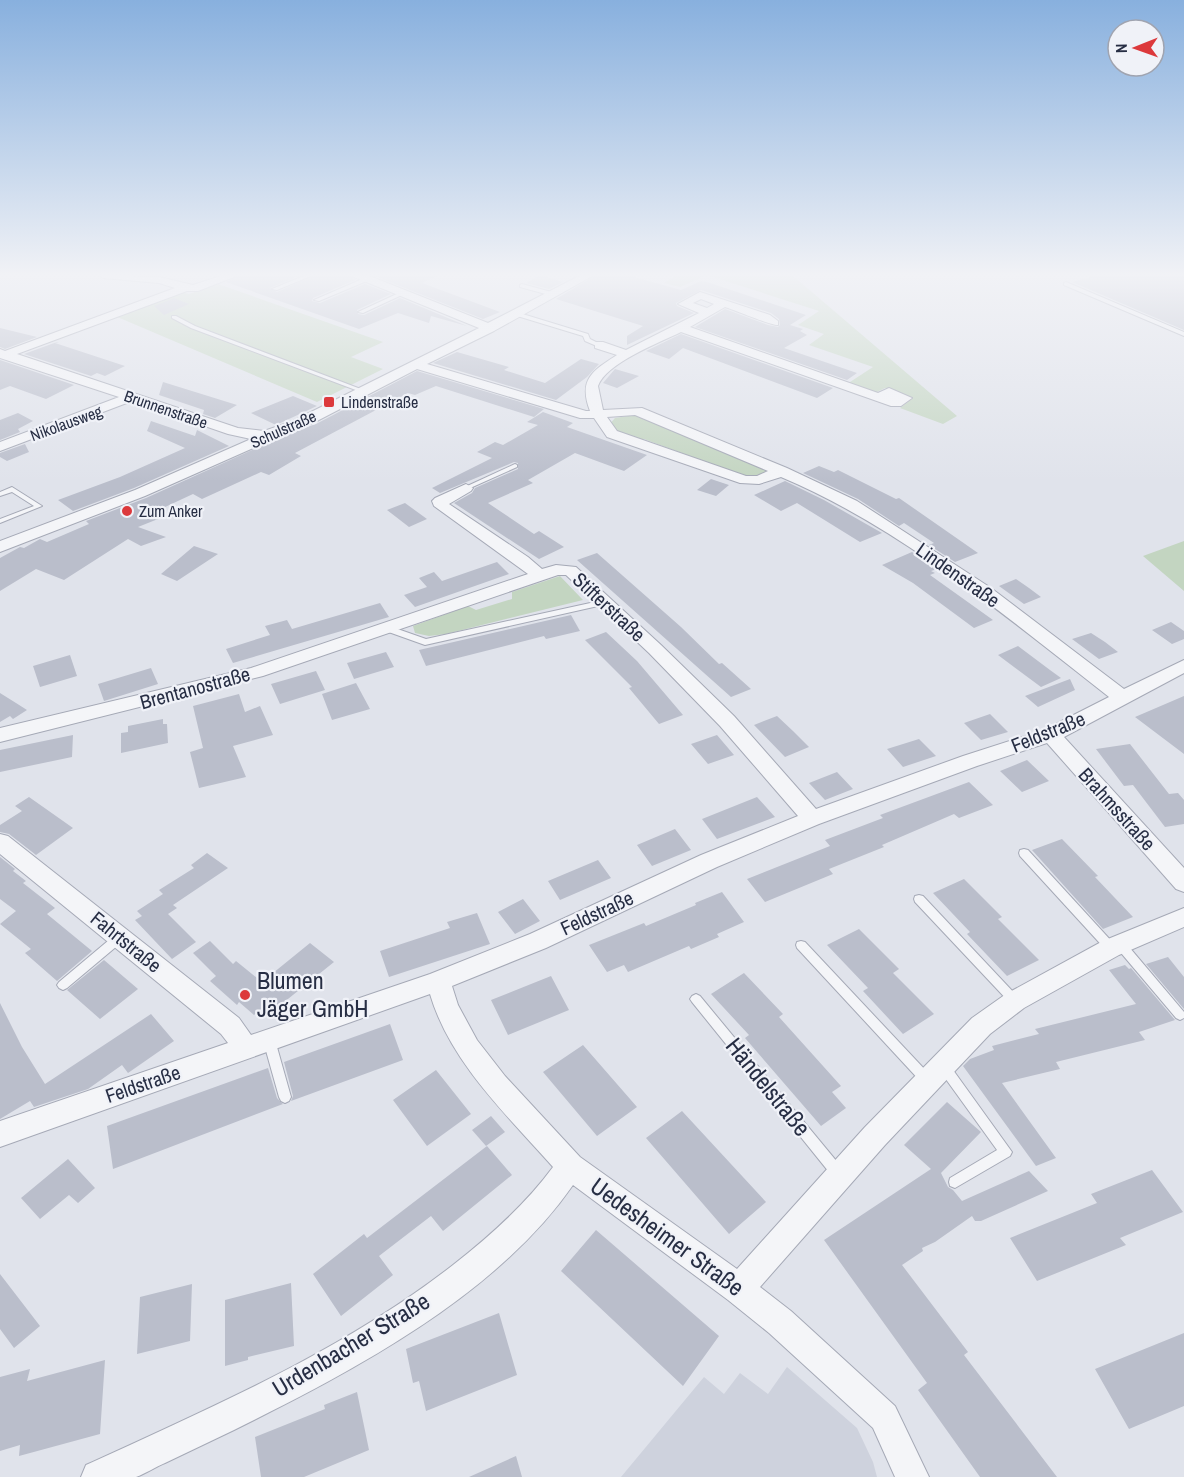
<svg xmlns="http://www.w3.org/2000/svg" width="1184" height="1477" font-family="'Archivo Narrow',sans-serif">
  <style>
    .built { fill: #ced2dd }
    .green { fill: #c3d5c1 }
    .building { fill: #babecb }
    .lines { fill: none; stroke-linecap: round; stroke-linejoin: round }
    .service-casing { stroke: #a5a9b6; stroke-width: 2 }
    .minor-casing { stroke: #a5a9b6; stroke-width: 2 }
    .service { fill: #f4f5f8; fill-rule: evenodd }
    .minor { fill: #f4f5f8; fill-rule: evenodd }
    .poi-dot { fill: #dc393c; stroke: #f0f2f8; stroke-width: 2 }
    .labels { text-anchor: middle; stroke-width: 4.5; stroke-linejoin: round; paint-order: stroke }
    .far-poi-label { font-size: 16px; fill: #272e44; stroke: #f0f2f8; text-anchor: start }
    .far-street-label { font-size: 16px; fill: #272e44; stroke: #f0f2f8 }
    .street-label { font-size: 20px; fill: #272e44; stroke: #f0f2f8 }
    .near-poi-label { font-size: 24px; fill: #272e44; stroke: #f0f2f8; text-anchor: start }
    .near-street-label { font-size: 24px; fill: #272e44; stroke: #f0f2f8 }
  </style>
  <rect width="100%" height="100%" fill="#e0e3eb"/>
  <path class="built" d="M787 1367 857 1428 873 1462 877 1477H621L704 1377 724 1394 740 1373 768 1394Z"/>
  <path class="green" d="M677 275H792L957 416 943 424 900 408 913 398 885 388 873 394 847 384 873 367 809 345 824 334 798 325 819 311 707 275 680 287 664 283Z
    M218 284 383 342 351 357 383 369 317 402 115 316 181 292 189 294Z
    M634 415 765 470 766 473 746 477 644 439C630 440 619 435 609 425L615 418Z
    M1184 541V591L1143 556Z
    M560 576 583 600 446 634 429 636 415 633 413 626 468 606 476 610 512 599V592Z"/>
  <path class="building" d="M241 275H301L270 288 277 292 315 275H351L355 280 313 298 312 301 320 303 365 284 391 294 357 310 358 314 364 315 400 298 467 326 431 316 429 323 398 313 359 329 226 282Z
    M372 275H439L422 283 500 312 483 319Z
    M540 275 563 282 549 289 526 283Z
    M596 275H627L681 290 701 281 707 282 806 315 790 325 803 329 800 331 807 335 784 348 857 373 847 380 695 327 725 309 768 325 778 327 780 325 779 319 771 313 701 290 676 303 677 306 694 313 627 345V336L643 326 556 299Z
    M1098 275H1184V330L1072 282Z
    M174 298 189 304 164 315 154 306Z
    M0 328 37 337 5 349 0 347Z
    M681 334 833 388 817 398 683 348 669 359 646 351Z
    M57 342H59L55 343 125 366 105 376 97 373 91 376 24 354Z
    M457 352 509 367 504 370 545 383 581 359 599 364 587 377 556 400 433 363Z
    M0 360 74 385 46 399 10 386 0 390Z
    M615 369 639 376 617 388 603 383Z
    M417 371 544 409 534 417 436 386 415 395 408 393 295 453 301 456 269 475 261 472 202 499 193 494 150 514 158 519 138 527 166 537 141 546 128 539 64 580 36 569 0 591V558L20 547 24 548 40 539 47 542 89 524 86 521 146 498 292 432 316 424Z
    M163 382 237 405 215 418 203 414 204 410 159 395Z
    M293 396 317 406 276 425 251 413Z
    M543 412 573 423 567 427 647 455 624 471 575 453 528 480 533 483 488 503 534 534 539 531 564 547 539 559 454 503 472 493 475 488 518 469V463L514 462 440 493 432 488 492 458 477 452 495 442 503 445 538 425 527 422Z
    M18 413 33 421 18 429 20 432 0 440V420Z
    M151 421 195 436 197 430 229 446 134 488 73 511 58 500 120 477 185 448 147 431Z
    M25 444 29 452 7 461 0 457V453Z
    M819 466 834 472 838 470 896 499 899 498 978 553 955 562 929 545 934 543 904 523 899 526 858 499 803 473Z
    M711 479 729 485 716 496 697 490Z
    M785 481 824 500 882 533 860 542 797 503 781 511 754 495Z
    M405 503 427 519 409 527 387 510Z
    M194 546 218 554 177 581 161 574Z
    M912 552 937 569 931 571 935 573 930 575 993 620 974 628 913 583 882 565Z
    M597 553 681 627 719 664 722 663 751 689 731 697 577 560Z
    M497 562 509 574 415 607 404 595 427 587 419 578 434 572 442 581Z
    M1016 579 1029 588 1041 597 1024 604 999 586Z
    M380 603 389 617 233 663 226 649 270 635 265 626 287 620 292 629Z
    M571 615 580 631 546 639 544 636 426 666 419 650Z
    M1171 622 1184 631V639L1172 644 1152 630Z
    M606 632 637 661 683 715 659 724 629 688 632 687 585 640Z
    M1091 633 1105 642 1118 652 1099 659 1072 639Z
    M1018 646 1050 670 1061 678 1041 687 998 655Z
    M386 652 394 667 354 679 347 663Z
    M70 655 77 676 40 687 33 666Z
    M151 668 158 684 104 701 98 684Z
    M316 671 325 690 280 704 271 684Z
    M1070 679 1075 690 1038 707 1025 696Z
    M356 683 370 709 332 720 322 694Z
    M0 693 16 703 27 710 13 719 10 716 0 722Z
    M239 694 245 712 260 706 273 735 233 746 246 777 199 788 190 752 203 748 193 706Z
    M1184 696V754L1135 717Z
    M990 714 1008 732 981 740 964 723Z
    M777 716 793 731 809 747 785 757 754 725Z
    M163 719V724H167L168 743 121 753V733L128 732V726Z
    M73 735 72 757 0 772V750Z
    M717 735 734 755 708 764 691 744Z
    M919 739 936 756 903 767 887 749Z
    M1130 744 1169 794 1178 793 1184 800V824L1165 827 1133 785 1124 786 1096 749Z
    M1027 760 1049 781 1022 792 1000 771Z
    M837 772 853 789 825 800 809 783Z
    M969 782 993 805 959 818 954 814 882 845 884 847 829 869 833 874 765 902 747 879 830 846 825 840 883 818 880 815Z
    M29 797 73 828 36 855 9 834 0 832V825L22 811 15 806Z
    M757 797 775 817 717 839 702 819Z
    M675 829 691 850 652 866 637 845Z
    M1062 839 1098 876 1095 877 1133 917 1103 929 1032 850Z
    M207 853 228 868 173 905 177 908 168 914 196 942 172 959 135 920 142 916 137 911 163 894 159 890 194 868 191 865Z
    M0 857 15 869 13 871 26 881 23 883 55 908 47 914 92 951 57 981 25 953 31 949 0 924 16 911 0 899Z
    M598 860 611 878 560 900 548 881Z
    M964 879 1002 917 998 919 1039 960 1007 976 967 934 970 932 933 893Z
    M722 892 744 922 717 934 719 937 691 949 689 946 628 972 624 965 607 972 589 945 644 923 646 926 696 905 695 903Z
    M523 899 540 921 515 934 498 912Z
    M477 913 490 944 389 977 380 951 450 928 447 922Z
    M859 929 899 969 893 973 934 1014 903 1034 863 991 868 988 827 945Z
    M210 941 233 964 236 961 262 982 310 943 334 962 278 1007 271 1001 254 1015 239 1002 237 1005 210 981 216 976 193 953Z
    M1168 957 1184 977V1009L1146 964Z
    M104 960 138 989 100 1019 67 990Z
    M1125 965 1129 969 1131 968 1175 1020 1139 1032 1145 1040 1056 1062 1060 1069 1002 1083 1056 1158 1036 1166 963 1066 970 1059 994 1050 992 1046 1039 1034 1035 1029 1136 1004 1109 970Z
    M744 973 783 1014 779 1017 841 1086 832 1092 846 1108 821 1126 745 1038 749 1035 711 994Z
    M551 976 569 1010 508 1035 491 1000Z
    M0 1003 22 1047 45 1084 151 1014 174 1041 128 1073 122 1065 88 1089 34 1107 30 1101 0 1119Z
    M390 1024 403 1060 291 1101 293 1096 284 1062Z
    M583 1045 637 1107 597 1136 543 1072Z
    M268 1068 277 1098 283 1104 113 1169 107 1126Z
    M436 1070 471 1114 427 1146 393 1100Z
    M947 1102 981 1132 941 1173 948 1187 953 1190 962 1201 1029 1171 1048 1191 981 1221H975L972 1216 935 1242 922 1248 923 1251 902 1265 968 1352 964 1355 1057 1477H980L918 1390 927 1383 824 1240 931 1169 904 1145Z
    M682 1111 766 1202 729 1234 646 1138Z
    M491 1116 505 1132 486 1146 472 1130Z
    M487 1146 512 1175 443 1231 431 1216 379 1256 393 1275 341 1316 313 1274 364 1234 367 1238Z
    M68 1159 95 1188 78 1203 69 1195 40 1219 21 1198Z
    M1152 1170 1183 1212 1120 1238 1126 1245 1037 1281 1010 1238 1097 1203 1091 1194Z
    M596 1230 719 1336 683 1386 561 1271Z
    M0 1274 40 1326 14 1348 0 1329Z
    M291 1283 294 1346 248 1357V1360L225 1366V1300Z
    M192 1284 190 1341 137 1354 140 1297Z
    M499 1313 517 1375 426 1411 419 1381 413 1383 406 1349Z
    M1184 1333V1406L1129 1429 1095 1369Z
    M105 1360 100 1434 19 1456 20 1445 0 1451V1377L30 1369 27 1381Z
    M357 1392 369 1450 304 1477H261L255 1437 325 1409 324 1405Z
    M516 1456 522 1477H469Z"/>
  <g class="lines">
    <g class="service-casing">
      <path id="service" d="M306 275H313L277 290 272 289Z
        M367 277 369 278V280L319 301 314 300Z
        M1066 282 1184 332V336L1064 285V283Z
        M522 284 555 293 556 294 553 296 520 287V285Z
        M401 292 406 293 363 313 358 312Z
        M516 312 588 334 590 339 602 345 599 347 585 341 583 336 514 315 513 314Z
        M172 316H176L195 326 366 391 361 392 191 328 172 318Z
        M515 464 517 465V467L468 489H464L463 488Z
        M12 487 42 506 0 523V519L34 506 12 492 0 496V492Z
        M604 600 608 602 607 604 425 645 383 630 382 628 386 626H389L426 639Z
        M1024 849 1028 850 1115 945 1116 948 1115 951 1111 952 1107 951 1020 856 1019 853 1020 850Z
        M919 895 923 896 1019 998 1021 1001 1019 1004 1015 1006 1011 1004 915 902 914 899 915 896Z
        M119 934 123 935 124 938 123 941 67 988 63 990 59 988 57 985 59 982 115 935Z
        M1120 940 1124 941 1184 1012V1018L1180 1020 1176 1018 1116 947 1115 944 1116 941Z
        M801 941 805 942 930 1075 932 1079 930 1083 926 1084 922 1083 797 948 796 945 797 942Z
        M696 994 700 996 843 1169 844 1173 843 1177 838 1179 833 1177 692 1002 690 999 692 996Z
        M269 1035 273 1036 275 1040 291 1097 289 1101 285 1103 281 1101 279 1097 263 1040 265 1036Z
        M944 1062 948 1063 1012 1152 1010 1156 955 1188 950 1186 949 1182 950 1178 997 1150 940 1071 938 1067 940 1063Z"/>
    </g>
    <g class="minor-casing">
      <path id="minor" d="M98 275 159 277 193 285 224 275H239L198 291H187L17 354 238 428 264 431 293 421 479 328 354 277 353 275H367L488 323 581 275H594L494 331 427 364 586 411H590C578 380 592 371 617 355L595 348V342H603L626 350 699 313 678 304 700 292 770 315 778 321V325C772 326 735 310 725 307L690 327 878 393 889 388 912 398 901 406H891L681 332C659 343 606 363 598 386L603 410 642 408 787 468 857 501 991 588 1124 689 1184 660V673L1064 737 1184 868V892L1176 889 1047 743 977 766 819 824 717 867 546 948 452 986 458 1005 477 1040 505 1076 580 1157 737 1269 865 1127 972 1018 1006 994 1103 941 1184 908V927L1119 955 1024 1008 990 1034 885 1145 760 1287 791 1311 895 1406 929 1477H895L873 1428 769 1333 728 1300 573 1185C496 1296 353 1371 234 1430 211 1441 188 1452 165 1463 155 1467 145 1474 136 1477 120 1477 98 1477 81 1477L86 1465C212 1407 343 1351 453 1265 490 1236 525 1205 553 1167 507 1115 450 1062 430 994L0 1147V1121L228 1043 221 1034 0 854V834L8 836 239 1018 251 1035 430 974 530 934 701 855 798 816 720 726 649 653 566 575H558L263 676 0 742V728L251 668 528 574 434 506 432 501 435 498 466 484 473 488 471 491 449 504 528 557 542 569 556 565 576 567 661 645 734 716 816 809 963 756 1044 730 1109 697C1008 618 900 527 781 477L759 484 740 483 607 437 594 418H580L417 369 315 422 269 438 267 442 145 496 0 552V541L135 490 251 439 228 434 132 401 0 451V442L119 397 0 358V349L5 351 175 288 159 283 103 278ZM701 299 714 304 707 308 693 303ZM635 415 768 471 757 476H746L617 431 607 417Z"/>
    </g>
    <use href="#service" class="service"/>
    <use href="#minor" class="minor"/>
  </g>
  <linearGradient id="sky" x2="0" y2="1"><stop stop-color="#88b0de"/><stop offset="0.57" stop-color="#f1f2f6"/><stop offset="1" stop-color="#f1f2f6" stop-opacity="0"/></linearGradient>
  <rect width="1184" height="482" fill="url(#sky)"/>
  <g class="poi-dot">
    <rect x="323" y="396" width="12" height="12" rx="3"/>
    <circle cx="127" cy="511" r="6"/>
    <circle cx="245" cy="995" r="6"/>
  </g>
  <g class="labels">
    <g class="far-poi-label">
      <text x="341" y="408">Lindenstraße</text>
      <text x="139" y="517">Zum Anker</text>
    </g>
    <g class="far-street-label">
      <text transform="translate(166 409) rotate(19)" y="6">Brunnenstraße</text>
      <text transform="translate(66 423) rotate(-20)" y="6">Nikolausweg</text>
      <text transform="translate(283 429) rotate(-24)" y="6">Schulstraße</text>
    </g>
    <g class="street-label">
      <text transform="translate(958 575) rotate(35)" y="7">Lindenstraße</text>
      <text transform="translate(609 607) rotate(43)" y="7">Stifterstraße</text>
      <text transform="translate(195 688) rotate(-15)" y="7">Brentanostraße</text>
      <text transform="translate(1048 732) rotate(-22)" y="7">Feldstraße</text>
      <text transform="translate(1117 809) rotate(48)" y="7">Brahmsstraße</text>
      <text transform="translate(597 913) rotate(-25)" y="7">Feldstraße</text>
      <text transform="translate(126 942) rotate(39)" y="7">Fahrtstraße</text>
      <text transform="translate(143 1084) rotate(-19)" y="7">Feldstraße</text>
    </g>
    <g class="near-poi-label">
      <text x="257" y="989">Blumen<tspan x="257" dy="28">Jäger GmbH</tspan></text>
    </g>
    <g class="near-street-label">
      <text transform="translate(768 1087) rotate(51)" y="8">Händelstraße</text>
      <text transform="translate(667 1237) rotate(36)" y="8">Uedesheimer Straße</text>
      <text transform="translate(351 1345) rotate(-31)" y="8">Urdenbacher Straße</text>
    </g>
  </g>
  <g transform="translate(1136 48) rotate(269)"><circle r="28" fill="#f0f2f8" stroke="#a0a4b0" stroke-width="1.5"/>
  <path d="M0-4.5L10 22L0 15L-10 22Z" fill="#dc393c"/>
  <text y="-9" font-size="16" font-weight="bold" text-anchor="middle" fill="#272e44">N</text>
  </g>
</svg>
